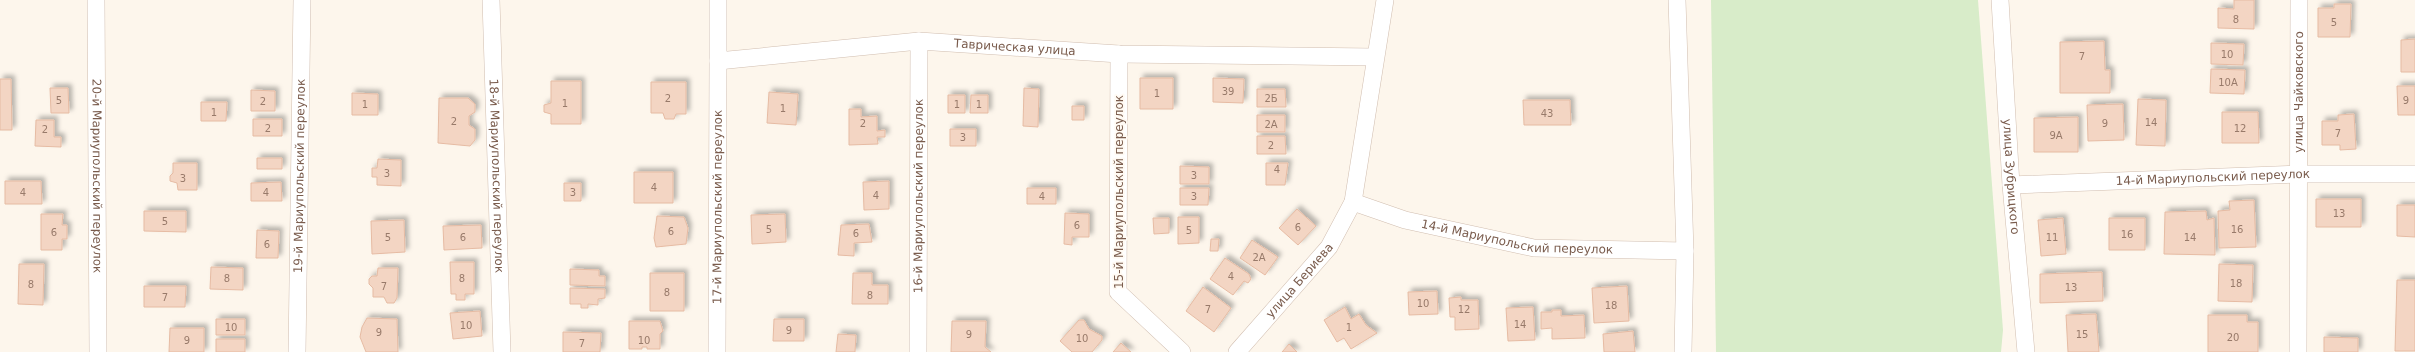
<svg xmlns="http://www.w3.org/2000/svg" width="2415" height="352" font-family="'DejaVu Sans',sans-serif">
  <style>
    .green { fill: #d8ecc9 }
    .building { fill: #f3d5c3; stroke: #e6bba3; filter: url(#shadow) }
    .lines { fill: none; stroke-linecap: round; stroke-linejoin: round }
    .street-casing { stroke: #d1beb0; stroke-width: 18 }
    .street { stroke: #fff; stroke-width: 17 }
    .labels { text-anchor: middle; stroke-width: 3.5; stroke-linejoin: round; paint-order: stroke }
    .number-label { font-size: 10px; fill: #987a6a }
    .street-label { font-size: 12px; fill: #7a5c4d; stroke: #fffaf3 }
  </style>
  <defs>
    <filter id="shadow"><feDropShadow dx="3.5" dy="-3.5" stdDeviation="2" flood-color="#0004"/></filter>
  </defs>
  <rect width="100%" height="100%" fill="#fdf6ec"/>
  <path class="green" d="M1711 0H1978L2003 330 2001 352H1716Z"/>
  <path class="building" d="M2234 0H2254V29L2218 28V8L2234 9Z
    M2334 4H2351L2350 37H2318V8H2334Z
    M2415 39V72H2401V40Z
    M2104 41 2105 70H2110V93H2060V42Z
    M2211 43 2244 44 2243 65 2211 64Z
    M2211 69 2245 70 2244 94 2210 93Z
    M1140 78H1173V109H1140Z
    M1213 78 1244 79 1243 103 1213 102Z
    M0 79H11L12 130H0Z
    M551 81H581V124H551V114L544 112V105L551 103Z
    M651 82H686V114H676L674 119H665L663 113H651Z
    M2397 86H2415V115H2398Z
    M50 88H68L69 113H51Z
    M1024 88 1039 89 1038 127 1023 126Z
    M1257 89H1285L1286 107H1257Z
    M251 90 275 91V111H251Z
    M769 92 798 94 796 125 767 123Z
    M352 93 378 94V115H352Z
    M948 95H965V113H948Z
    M971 95H988V113H970Z
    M439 98H468L475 104V112L469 116V125L475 129V140L470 146 438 143Z
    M2138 99 2166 100 2165 146 2136 145Z
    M1523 100H1570L1571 125H1524Z
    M201 102H227L226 121H201Z
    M2123 104 2124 140 2088 141 2087 105Z
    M1072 106H1084V120H1072Z
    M849 109H861V117L877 116V131L885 130V137H877L878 144 849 145Z
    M2222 112H2258L2259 143H2222Z
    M2354 114 2356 149 2340 150V145H2322V121H2338V115Z
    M1257 115H1285V132H1257Z
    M2078 117V152H2034V118Z
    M253 119H282V136H253Z
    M36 120H54V137H61V147L35 146Z
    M950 129H976V146H950Z
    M1257 136H1285L1286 154H1257Z
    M257 158H282V169H257Z
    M378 159 401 160V186L377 185V177H372V168H377Z
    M173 163H197V190H178L177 183 170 181V176L173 173Z
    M1266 163H1288L1285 185H1266Z
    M1180 166 1209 167V184H1180Z
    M634 172H673V203H634Z
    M5 181H41L42 204H5Z
    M889 181V209L864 210 863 182Z
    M281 182 282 201H251V183Z
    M564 183H581V201H564Z
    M1027 188H1056V204H1027Z
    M1180 188H1209L1208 205H1180Z
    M2316 199H2361V227H2316Z
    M2254 200 2256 247 2219 248 2218 211 2230 210 2229 201Z
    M2397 205H2415V237L2397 236Z
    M1297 209 1316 226 1298 245 1279 228Z
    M144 211H186V232L144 231Z
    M2206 211 2207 220 2214 218 2215 255 2164 254 2165 212Z
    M1065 213 1089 214V237H1072V245L1064 244Z
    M41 214H63L62 225H67V239H62V250H41Z
    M785 214 786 242 752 244 751 215Z
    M657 216 684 217 688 228 686 244 656 247 654 238Z
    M1178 217H1199V243L1178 244Z
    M1153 218H1169V233L1154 234Z
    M2063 218 2066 254 2041 256 2038 220Z
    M2109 218H2145V250H2109Z
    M404 220 405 252 372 254 371 221Z
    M869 224 872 242 854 243V256L838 255 841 225Z
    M481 225 482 248 444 250 443 226Z
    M257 230 279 231 278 258H256Z
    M1211 239H1219L1218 251H1210Z
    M1252 240 1278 257 1265 275 1240 258Z
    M1225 258 1249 274 1251 279 1248 283 1244 281 1233 295 1210 279Z
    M450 262H474V294H465V300H456V294H451Z
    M19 264H44L43 305 18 304Z
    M2219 264 2253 265 2252 302 2218 301Z
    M211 267 243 268V290L210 289Z
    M378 268H398L397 298 394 303H387L384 297H373V288L369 284V279L372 276H377Z
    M570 269 599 270V276H605V286L570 285Z
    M2102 272 2103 301 2040 303V274Z
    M650 273H684V311H650Z
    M853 273H872V285H888V304H852Z
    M2397 280H2415V351H2395Z
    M144 286H186L185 307H144Z
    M1627 286 1629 321 1594 323 1592 288Z
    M1203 287 1231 308 1214 332 1186 311Z
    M570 288 605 289V298L598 299V305L588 304V308H581V304H570Z
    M1437 291 1438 314 1409 315 1408 292Z
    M1461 297V300H1478L1479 329 1455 330V317H1450L1449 298Z
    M1345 307 1351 319 1359 314 1366 325 1377 333 1351 349 1344 338 1337 342 1324 320Z
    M1533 307 1535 340 1508 341 1506 308Z
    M1552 310H1561V316L1584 315 1585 338 1552 339V328L1541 329V312H1552Z
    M480 311 482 336 453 339 450 313Z
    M2096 314 2099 352H2068L2066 315Z
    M2208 315H2247V322H2258V352H2208Z
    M367 318 397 319 398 352H366L360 337 362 327Z
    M216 319H245V335H216Z
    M774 319H804V341H773Z
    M1079 320H1084L1089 329 1102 336V340L1092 352H1072L1060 341Z
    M629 321H660L663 331 660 334V349H647V347H642V349H629Z
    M952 321H986L985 347 991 352H951Z
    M170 328H204V352H169Z
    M1633 331 1635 352H1604L1603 334Z
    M563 332 601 333 600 352H563Z
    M838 334 856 335 855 352H836Z
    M2324 337 2358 338V352H2324Z
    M216 339H245V352H216Z
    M1121 343 1131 352H1113Z
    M1289 344 1297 352H1282Z"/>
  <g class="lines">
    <g class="street-casing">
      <g id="street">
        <path id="s1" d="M96 0 98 352"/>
        <path id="s2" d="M491 0 502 352"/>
        <path id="s3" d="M718 0V61L919 41 1119 54 1374 57"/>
        <path d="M1677 0 1685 251 1683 352"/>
        <path id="s4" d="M2000 0 2011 185 2026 352"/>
        <path d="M1119 54 1118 292 1182 352"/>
        <path id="s5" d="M2011 185 2300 174H2415"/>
        <path id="s6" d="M1353 202 1405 220 1534 248 1685 251"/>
        <path id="s7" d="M297 352 302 0"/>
        <path id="s8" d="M717 352 718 61"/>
        <path id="s9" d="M918 352 919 41"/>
        <path id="s10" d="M1237 352 1329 247 1353 202 1385 0"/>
        <path id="s11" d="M2298 352 2299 0"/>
      </g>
    </g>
    <use href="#street" class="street"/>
  </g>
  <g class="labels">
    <g class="number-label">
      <text x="2236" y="23">8</text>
      <text x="2334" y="26">5</text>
      <text x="2227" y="58">10</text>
      <text x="2082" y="60">7</text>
      <text x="2228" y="86">10А</text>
      <text x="1228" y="95">39</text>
      <text x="1157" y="97">1</text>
      <text x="668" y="102">2</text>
      <text x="1271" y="102">2Б</text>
      <text x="59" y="104">5</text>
      <text x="2406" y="104">9</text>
      <text x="263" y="105">2</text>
      <text x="565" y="107">1</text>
      <text x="365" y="108">1</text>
      <text x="957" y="108">1</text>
      <text x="979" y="108">1</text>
      <text x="783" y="112">1</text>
      <text x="214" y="116">1</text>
      <text x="1547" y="117">43</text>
      <text x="454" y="125">2</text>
      <text x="2151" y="126">14</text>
      <text x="863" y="127">2</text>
      <text x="2105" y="127">9</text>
      <text x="1271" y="128">2А</text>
      <text x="268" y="132">2</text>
      <text x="2240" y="132">12</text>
      <text x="45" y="133">2</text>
      <text x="2338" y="137">7</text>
      <text x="2056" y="139">9А</text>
      <text x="963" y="141">3</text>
      <text x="1271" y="149">2</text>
      <text x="1277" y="173">4</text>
      <text x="387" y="177">3</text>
      <text x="1194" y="179">3</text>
      <text x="183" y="182">3</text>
      <text x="654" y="191">4</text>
      <text x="23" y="196">4</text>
      <text x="266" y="196">4</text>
      <text x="573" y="196">3</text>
      <text x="876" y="199">4</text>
      <text x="1042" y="200">4</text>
      <text x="1194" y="200">3</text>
      <text x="2339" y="217">13</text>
      <text x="165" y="225">5</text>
      <text x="1077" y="229">6</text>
      <text x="1298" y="231">6</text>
      <text x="769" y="233">5</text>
      <text x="2237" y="233">16</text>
      <text x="1189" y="234">5</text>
      <text x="671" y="235">6</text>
      <text x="54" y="236">6</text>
      <text x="856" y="237">6</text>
      <text x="2127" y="238">16</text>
      <text x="388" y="241">5</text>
      <text x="463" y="241">6</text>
      <text x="2052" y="241">11</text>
      <text x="2190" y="241">14</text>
      <text x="267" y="248">6</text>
      <text x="1259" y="261">2А</text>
      <text x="1231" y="280">4</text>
      <text x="227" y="282">8</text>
      <text x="462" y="282">8</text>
      <text x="2236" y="287">18</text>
      <text x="31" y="288">8</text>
      <text x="384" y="290">7</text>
      <text x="2071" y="291">13</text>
      <text x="667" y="296">8</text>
      <text x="870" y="299">8</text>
      <text x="165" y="301">7</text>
      <text x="1423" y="307">10</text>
      <text x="1611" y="309">18</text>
      <text x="1208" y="313">7</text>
      <text x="1464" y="313">12</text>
      <text x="1520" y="328">14</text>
      <text x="466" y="329">10</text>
      <text x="231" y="331">10</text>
      <text x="1349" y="331">1</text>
      <text x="789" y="334">9</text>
      <text x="379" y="336">9</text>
      <text x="969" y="338">9</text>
      <text x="2082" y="338">15</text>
      <text x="2233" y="341">20</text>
      <text x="1082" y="342">10</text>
      <text x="187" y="344">9</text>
      <text x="644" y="344">10</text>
      <text x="582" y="347">7</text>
    </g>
    <g class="street-label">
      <text dy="4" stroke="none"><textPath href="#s3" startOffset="359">Таврическая улица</textPath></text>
      <text dy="4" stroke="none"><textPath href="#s11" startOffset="260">улица Чайковского</textPath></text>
      <text dy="4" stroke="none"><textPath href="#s1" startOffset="176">20-й Мариупольский переулок</textPath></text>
      <text dy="4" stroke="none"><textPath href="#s7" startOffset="176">19-й Мариупольский переулок</textPath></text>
      <text dy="4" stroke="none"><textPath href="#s2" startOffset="176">18-й Мариупольский переулок</textPath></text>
      <text dy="4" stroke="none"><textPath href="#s4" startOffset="177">улица Зубрицкого</textPath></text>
      <text dy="4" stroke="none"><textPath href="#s5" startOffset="202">14-й Мариупольский переулок</textPath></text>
      <text transform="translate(1119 192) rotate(-90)" y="4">15-й Мариупольский переулок</text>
      <text dy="4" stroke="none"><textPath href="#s9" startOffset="156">16-й Мариупольский переулок</textPath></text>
      <text dy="4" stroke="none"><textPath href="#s8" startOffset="145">17-й Мариупольский переулок</textPath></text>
      <text dy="4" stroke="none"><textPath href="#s6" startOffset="169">14-й Мариупольский переулок</textPath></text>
      <text dy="4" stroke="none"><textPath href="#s10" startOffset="95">улица Бериева</textPath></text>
    </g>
  </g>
</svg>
